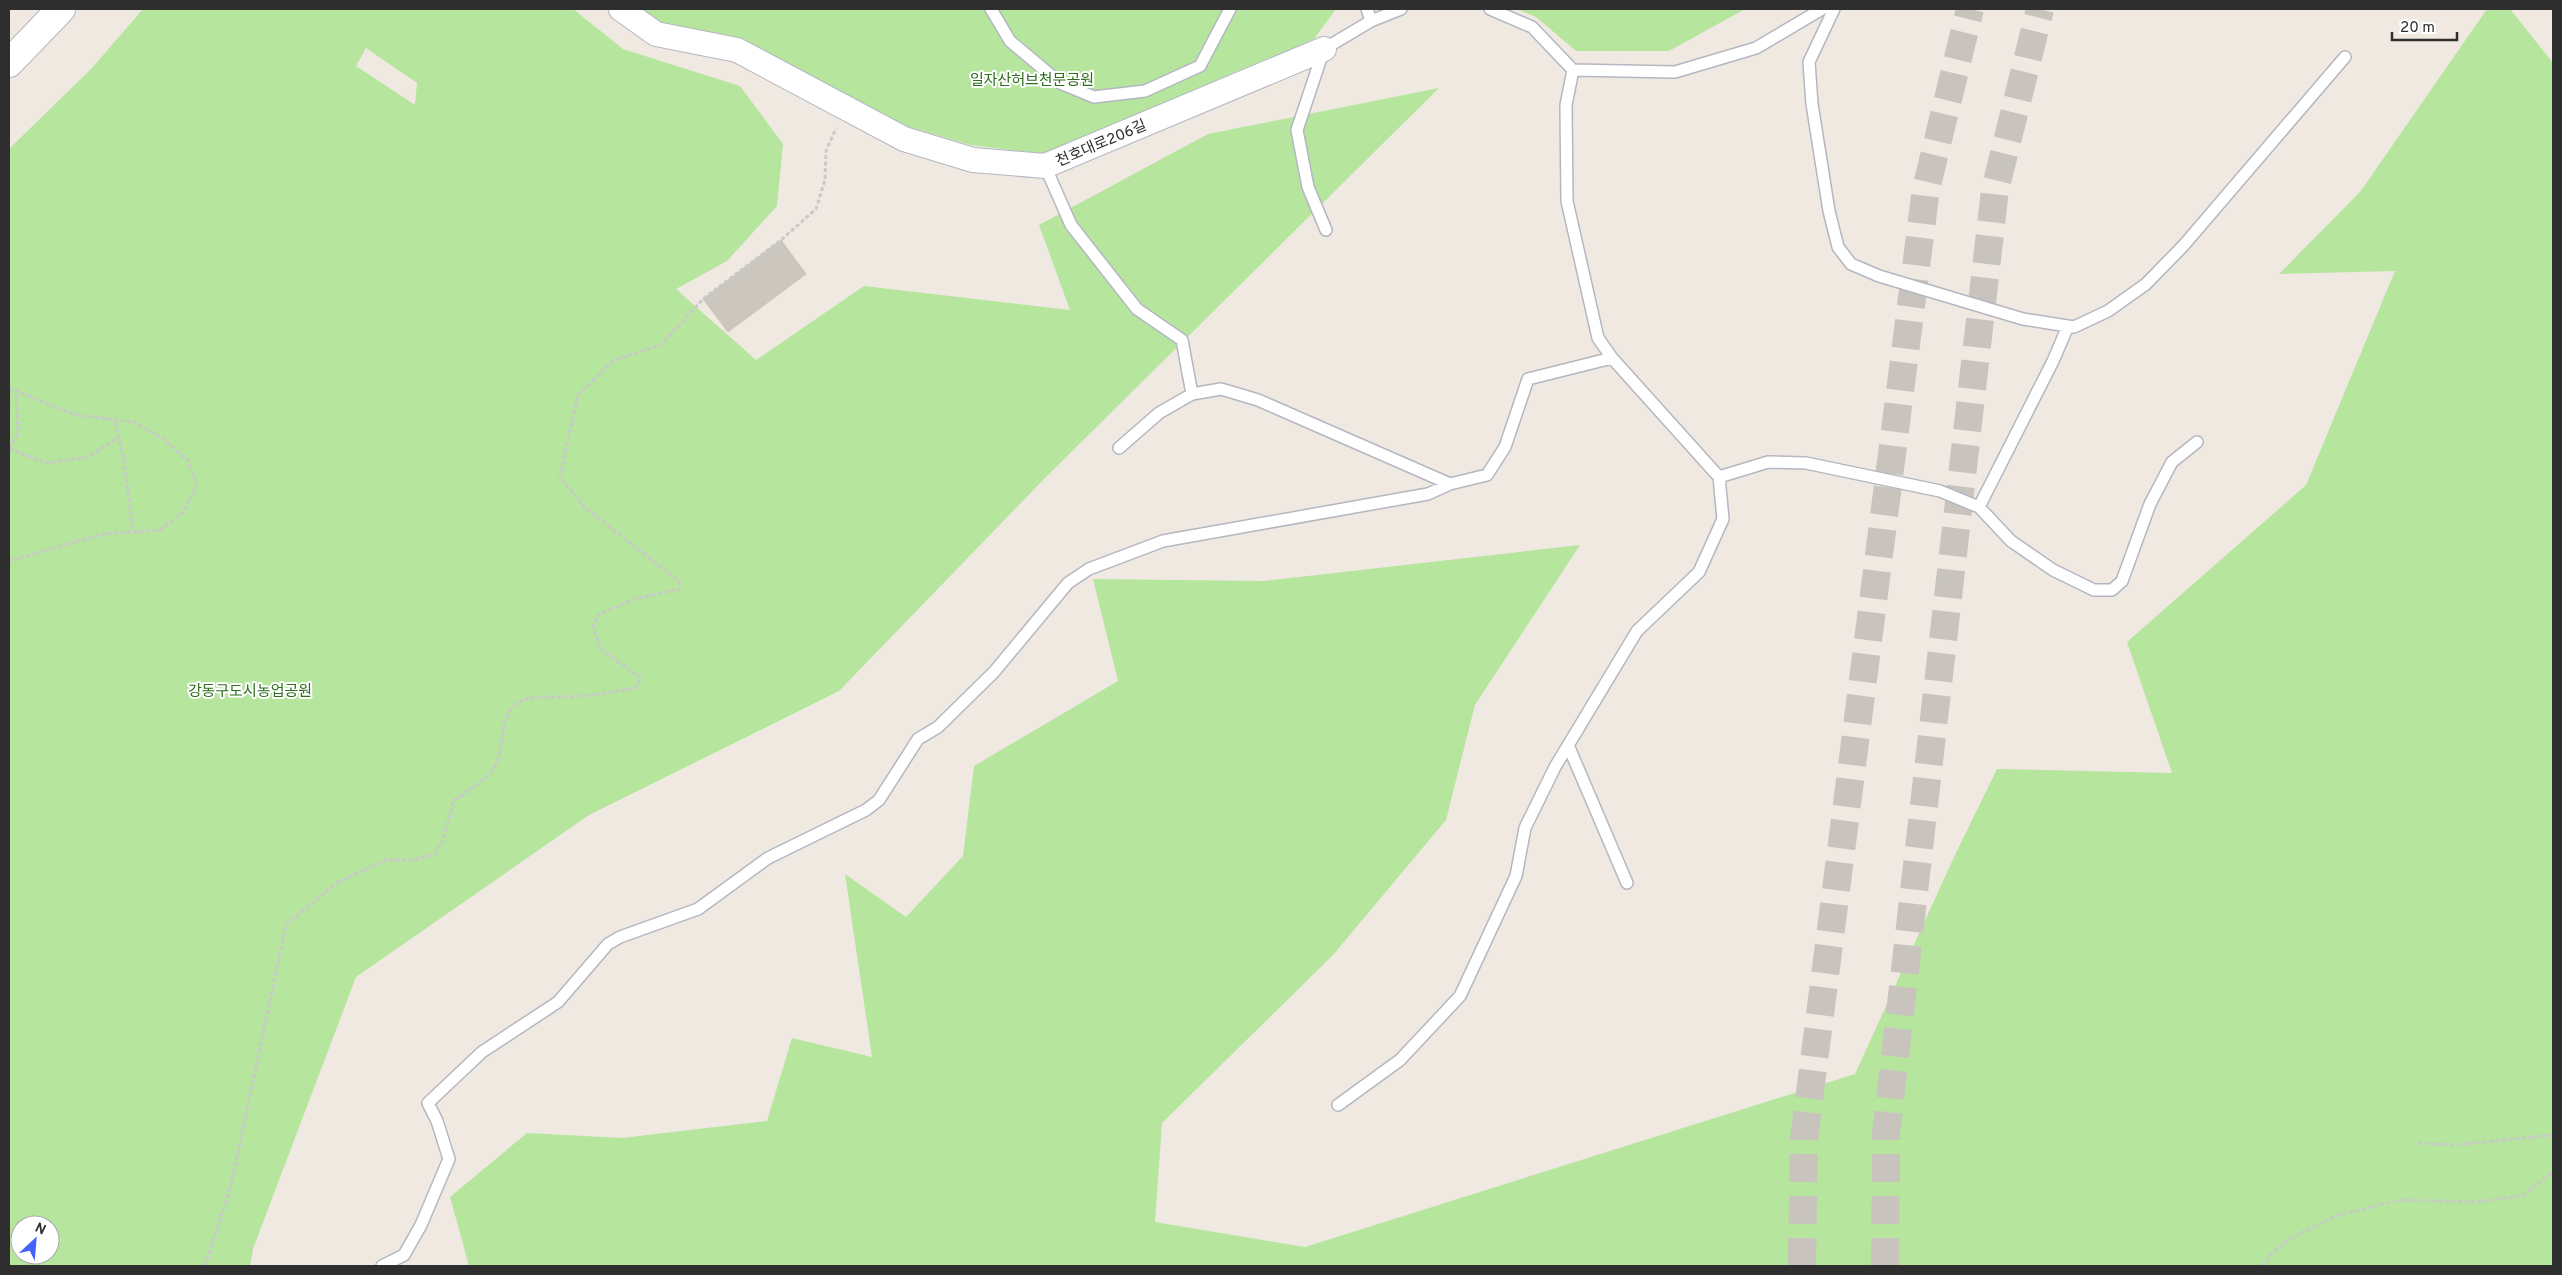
<svg xmlns="http://www.w3.org/2000/svg" width="2562" height="1275" font-family="Overpass,'Noto Sans KR',sans-serif">
  <style>
    .green { fill: #b6e59e; fill-rule: evenodd }
    .building { fill: #cbc7bf; stroke: #cbc5ba }
    .lines { fill: none; stroke-linecap: round; stroke-linejoin: round }
    .highway-tunnel { stroke: #c8c4bd; stroke-width: 28; stroke-dasharray: 28 14; stroke-linecap: butt }
    .lane-casing { stroke: #b4b7c1; stroke-width: 14 }
    .street-casing { stroke: #b4b7c1; stroke-width: 26 }
    .secondary-casing { stroke: #b4b7c1; stroke-width: 30 }
    .path { stroke: #c9c9c9; stroke-width: 3; stroke-dasharray: 4 2.5; stroke-linecap: butt }
    .lane { stroke: #fff; stroke-width: 11 }
    .street { stroke: #fff; stroke-width: 24 }
    .secondary { stroke: #fff; stroke-width: 28 }
    .labels { text-anchor: middle; stroke-width: 4; stroke-linejoin: round; paint-order: stroke }
    .park-label { font-size: 15px; fill: #2c6e1b; stroke: #fff }
    .street-label { font-size: 15px; fill: #2e2e2e; stroke: #fff }
  </style>
  <rect width="100%" height="100%" fill="#efe9e1"/>
  <path class="green" d="M143 9H573L623 49 740 86 783 144 777 206 727 261 676 289 756 360 864 286 1070 310 1039 225 1208 134 1439 88 1045 478 839 691 589 815 356 977 253 1249 250 1266H9V149L92 68ZM366 48 417 83 415 105 356 66ZM20 1225H50V1255H20Z
    M637 9H1336L1314 39 1043 154 971 145 905 126 736 38 655 22Z
    M1517 9H1745L1669 51H1576L1536 17Z
    M2487 9H2510L2553 63V1266H469L450 1197 527 1133 622 1138 767 1121 792 1038 872 1057 845 874 906 917 963 856 974 766 1118 681 1093 579 1263 581 1580 545 1475 705 1446 820 1333 955 1162 1123 1155 1222 1305 1247 1855 1074 1954 857 1997 769 2172 773 2127 642 2306 485 2395 271 2279 274 2360 192Z"/>
  <path class="building" d="M781 240 806 274 728 332 703 299Z"/>
  <g class="lines">
    <path class="highway-tunnel" d="M1802 1266 1804 1139 1926 189 1970 9
      M1885 1266 1886 1134 1995 190 2040 9"/>
    <g class="lane-casing">
      <path id="lane" d="M991 9 1010 41 1060 83 1094 97 1145 91 1200 66 1230 9
        M1490 9 1532 27 1573 70 1675 72 1756 48 1822 9
        M1834 9 1809 62 1812 104 1829 211 1838 247 1851 264 1879 276 2023 319 2074 327 2108 311 2146 284 2184 245 2345 57
        M1371 21 1401 9
        M1045 166 1071 225 1137 309 1182 340 1192 394
        M1326 230 1308 187 1297 130 1324 49 1371 21 1367 9
        M1119 448 1159 413 1192 394 1221 389 1258 400 1450 484 1487 475 1505 447 1528 379 1612 358
        M1719 477 1768 462 1806 463 1940 491 1979 507 2011 541 2053 570 2094 590H2112L2122 581 2150 504 2172 462 2197 442
        M1979 507 2053 361 2068 326
        M1568 745 1627 883
        M1338 1105 1400 1060 1460 996 1516 876 1525 828 1555 767 1637 631 1699 572 1723 519 1719 477 1612 358 1598 338 1567 201 1566 105 1573 70
        M382 1266 404 1255 421 1225 449 1159 437 1121 428 1103 482 1052 558 1002 608 944 620 937 698 909 768 858 866 810 879 800 918 739 938 727 994 672 1068 583 1089 569 1163 541 1428 494 1450 484"/>
    </g>
    <g class="street-casing">
      <path id="street" d="M621 9 656 34 737 50 904 139 973 160 1045 166 1324 49"/>
    </g>
    <g class="secondary-casing">
      <path id="secondary" d="M9 63 61 9"/>
    </g>
    <path class="path" d="M9 388 75 415 134 422 162 438 188 461 197 485 183 512 160 530 103 534 9 561
      M115 422 123 454 133 530
      M9 448 18 433 16 391
      M9 449 47 463 88 457 119 437
      M2418 1143 2455 1145 2553 1135
      M205 1266 231 1185 286 925 338 882 386 860H412L435 854 443 840 454 800C468 791 482 783 493 769 508 749 495 714 521 701 533 695 564 698 579 696 598 695 617 691 636 688L641 678 600 648 593 626 599 614 635 599 679 589 680 582 584 507 560 476 578 395 614 360 662 344 703 299 781 240 816 209 825 180 826 151 836 128
      M2262 1266 2272 1253 2292 1237 2336 1216 2399 1200 2476 1202 2522 1196 2553 1172"/>
    <use href="#lane" class="lane"/>
    <use href="#street" class="street"/>
    <use href="#secondary" class="secondary"/>
  </g>
  <g class="labels">
    <g class="park-label">
      <text x="1032" y="85">일자산허브천문공원</text>
      <text x="250" y="696">강동구도시농업공원</text>
    </g>
    <g class="street-label">
      <text transform="translate(1101 143) rotate(-23)" y="5">천호대로206길</text>
    </g>
  </g>
  <rect width="2562" height="1275" fill="none" stroke="#2e2e2e" stroke-width="20"/>
  <g transform="translate(35 1240) rotate(26)"><circle r="24" fill="#ffffff" stroke="#ababab"/>
  <path d="M0-4L9 19L0 12L-9 19Z" fill="#4264fb"/>
  <text y="-8" font-size="14" font-weight="bold" text-anchor="middle" fill="#2e2e2e">N</text>
  </g>
  <path d="M2392 32v8h65v-8" fill="none" stroke="#2e2e2e" stroke-width="2.5"/>
  <text x="2400" y="32" font-size="15" fill="#2e2e2e" stroke="#ffffff" stroke-width="4" paint-order="stroke">20 m</text>
</svg>
